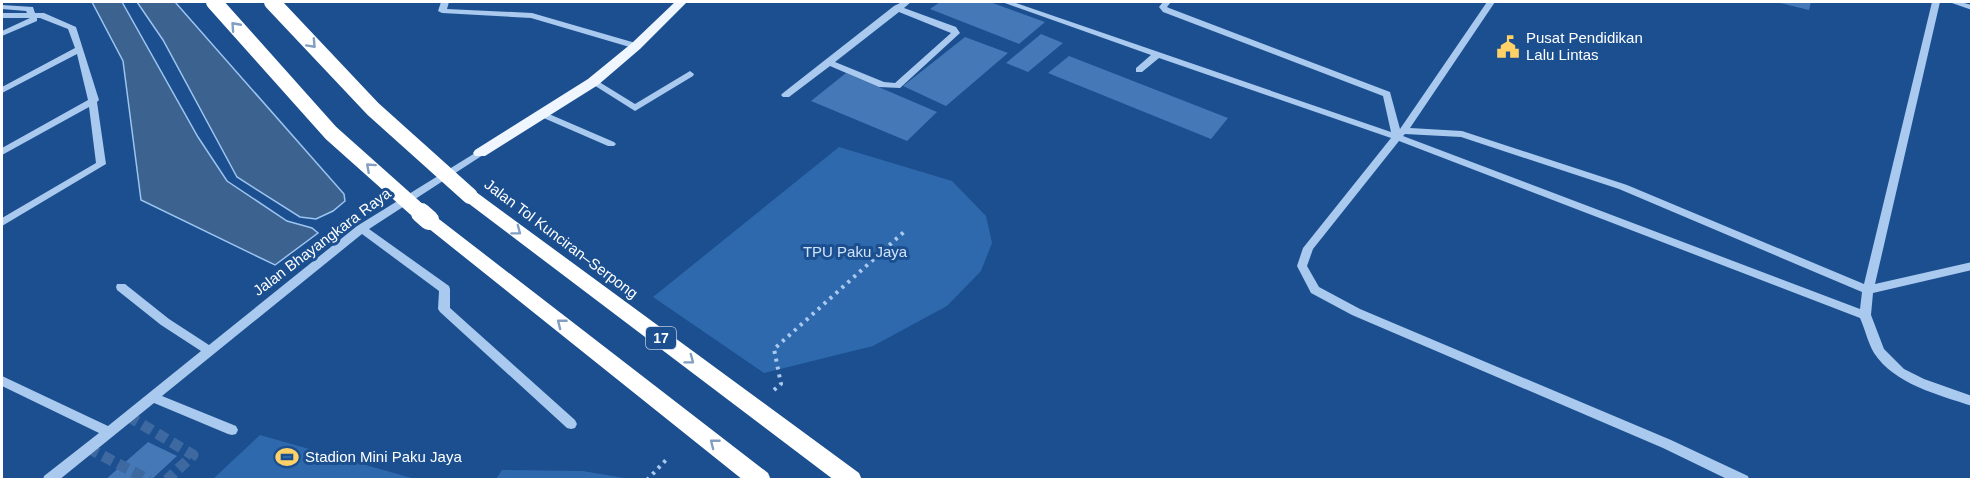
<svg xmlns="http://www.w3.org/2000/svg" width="1973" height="481" font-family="Arial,sans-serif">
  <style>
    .green { fill: #2e69ad }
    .water { fill: #3c6290; stroke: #9cc4f0; stroke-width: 1.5 }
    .building { fill: #4478b7 }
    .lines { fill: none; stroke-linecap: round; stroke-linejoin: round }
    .minor-tunnel { stroke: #3d69a0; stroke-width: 11; stroke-dasharray: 11 6; stroke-linecap: butt }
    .path { stroke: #a9c9ee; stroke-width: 4; stroke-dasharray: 3 5; stroke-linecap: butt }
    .minor { fill: #a9c9ee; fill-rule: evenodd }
    .major { fill: #f0f6ff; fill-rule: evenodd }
    .highway { fill: #fff; fill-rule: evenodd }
    .highway-bridge-far1 { stroke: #fff; stroke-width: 16 }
    .highway-bridge { stroke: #fff; stroke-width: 20 }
    .oneway { stroke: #829ec1 }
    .labels { text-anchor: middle; stroke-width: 6; stroke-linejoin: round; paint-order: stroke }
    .shield { fill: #1b4f8f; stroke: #bbcadd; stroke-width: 1.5 }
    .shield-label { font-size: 14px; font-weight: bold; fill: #fff }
    .poi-label { font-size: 15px; fill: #fff; stroke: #1b4f8f; text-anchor: start }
    .street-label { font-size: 15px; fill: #fff; stroke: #1b4f8f }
    .park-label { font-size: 15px; fill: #cfe3fa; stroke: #1b4f8f }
  </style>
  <rect width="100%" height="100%" fill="#1b4f8f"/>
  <path class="green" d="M839 147 952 181 986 216 992 243 981 271 947 306 873 346 764 373 653 297Z
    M260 435 415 479H213Z
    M502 470 583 471 630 479H496Z"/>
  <path class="water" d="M92 2H122L198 137 227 181 287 221 312 228 318 233 275 265 141 200 123 61Z
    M137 2H175L344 194 345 201 333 211 316 219 300 217 237 177 163 40Z"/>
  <path class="building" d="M940 2H990L1045 22 1019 44 930 9Z
    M1776 2H1811L1809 10Z
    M1041 34 1063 43 1028 72 1006 63Z
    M965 37 1008 53 946 106 903 86Z
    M1069 56 1228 118 1211 139 1048 73Z
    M846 73 937 112 907 141 811 101Z
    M148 442 177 456 151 480H105Z"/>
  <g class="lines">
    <path class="minor-tunnel" d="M128 416 193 455 167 480
      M88 448 149 480"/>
    <path class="path" d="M774 390 781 384 774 349 905 231
      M647 480 667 459"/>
    <path class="minor" d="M441 2H449L447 9 532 13 639 44 640 46 639 48H633L531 18 442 13 438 11Z
      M902 2H911L904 8 956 27 960 33 900 88 879 87 830 66 789 97H783L781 95 783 93 894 6ZM899 12 951 33 895 83 884 82 835 62Z
      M1002 2H1013L1391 132 1383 96 1163 12 1159 7 1163 2H1171L1167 7 1169 8 1390 92 1400 129 1487 2H1495L1410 128 1462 131 1627 185 1864 284 1932 2H1940L1875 284 1972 262V270L1873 293 1871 315 1884 349 1904 369 1924 379 1972 396V406C1939 395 1894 384 1874 353 1868 343 1865 329 1860 318L1399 141 1313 249 1307 266 1319 287 1360 309 1671 440 1748 476 1749 480H1729L1663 448 1352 315 1311 293 1297 266 1303 248 1391 138 1159 58 1142 72H1136V68L1151 55ZM1405 134 1461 137 1619 189 1862 292 1860 309 1403 136Z
      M1949 2H1960L1972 5V10Z
      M2 5 33 7 35 13H44L76 27 99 100 97 102 106 164 2 226V218L96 163 89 107 2 155V148L88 100 77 54 2 93V87L75 48 68 29 40 18H37V21L2 36V31L30 18H2V13H27L26 11 2 9Z
      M690 71 694 74 693 76 635 111 589 82 593 79 596 80 635 104Z
      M542 111 614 142 616 144 614 146H608L539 116 537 114 539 112Z
      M480 150 483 151 485 153 483 155 369 229 449 286 450 289V308L575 420 577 424 575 428 571 429 567 428 440 312 438 309 439 291 362 234 162 396 236 426 238 430 236 434 232 435 228 434 154 403 59 480H43L44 476 99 433 2 386V376L108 426 201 351 161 325 117 290 116 287 117 284H125L169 319 209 345 357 226Z"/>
    <path class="major" d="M675 2H687L640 49 598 85 485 156H475L473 153 475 150 588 79 632 43Z"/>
    <path class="highway" d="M470 190 476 192 859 473 862 480H834L464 200 461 196 464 192Z
      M429 214 435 216 768 473 771 480H743L423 224 420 220 423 216Z"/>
    <path class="highway-bridge-far1" d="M214 2 331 133 423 215
      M272 2 373 109 470 196"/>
    <path class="highway-bridge" d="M421 213 429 220"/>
  </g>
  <defs><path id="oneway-chevron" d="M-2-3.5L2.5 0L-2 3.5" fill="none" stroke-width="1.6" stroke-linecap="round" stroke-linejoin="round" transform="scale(1.5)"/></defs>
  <g class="oneway">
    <use href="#oneway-chevron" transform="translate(235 26) rotate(-132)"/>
    <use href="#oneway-chevron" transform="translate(312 44) rotate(47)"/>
    <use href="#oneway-chevron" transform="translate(370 167) rotate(-138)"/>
    <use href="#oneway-chevron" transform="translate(517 231) rotate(37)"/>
    <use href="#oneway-chevron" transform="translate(561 323) rotate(-142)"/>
    <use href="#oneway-chevron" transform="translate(690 360) rotate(37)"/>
    <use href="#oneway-chevron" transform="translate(714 443) rotate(-142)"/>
  </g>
  <defs>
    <g id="civic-bare" transform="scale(1.8)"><path d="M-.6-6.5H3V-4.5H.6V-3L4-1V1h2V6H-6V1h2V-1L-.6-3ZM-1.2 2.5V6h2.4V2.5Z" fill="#ffd166" stroke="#1b4f8f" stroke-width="2.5" paint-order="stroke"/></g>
    <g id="stadium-bare" transform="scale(1.8)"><path d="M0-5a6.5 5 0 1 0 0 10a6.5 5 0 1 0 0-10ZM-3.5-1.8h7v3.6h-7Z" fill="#ffd166" stroke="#1b4f8f" stroke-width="2.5" paint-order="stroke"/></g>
  </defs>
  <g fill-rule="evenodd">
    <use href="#civic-bare" x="1508" y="47"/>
    <use href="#stadium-bare" x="287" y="457"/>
  </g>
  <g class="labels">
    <rect class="shield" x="646" y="327" width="30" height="22" rx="4.5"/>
    <g class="shield-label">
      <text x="661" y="343">17</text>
    </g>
    <g class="poi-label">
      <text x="1526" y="43">Pusat Pendidikan<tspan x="1526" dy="17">Lalu Lintas</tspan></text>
      <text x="305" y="462">Stadion Mini Paku Jaya</text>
    </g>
    <g class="street-label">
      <text transform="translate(561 239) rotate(37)" y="5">Jalan Tol Kunciran–Serpong</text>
      <text transform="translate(322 242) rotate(-37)" y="5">Jalan Bhayangkara Raya</text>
    </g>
    <g class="park-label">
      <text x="855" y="257">TPU Paku Jaya</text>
    </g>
  </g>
  <rect width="1973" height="481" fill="none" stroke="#ffffff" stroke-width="6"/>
</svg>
